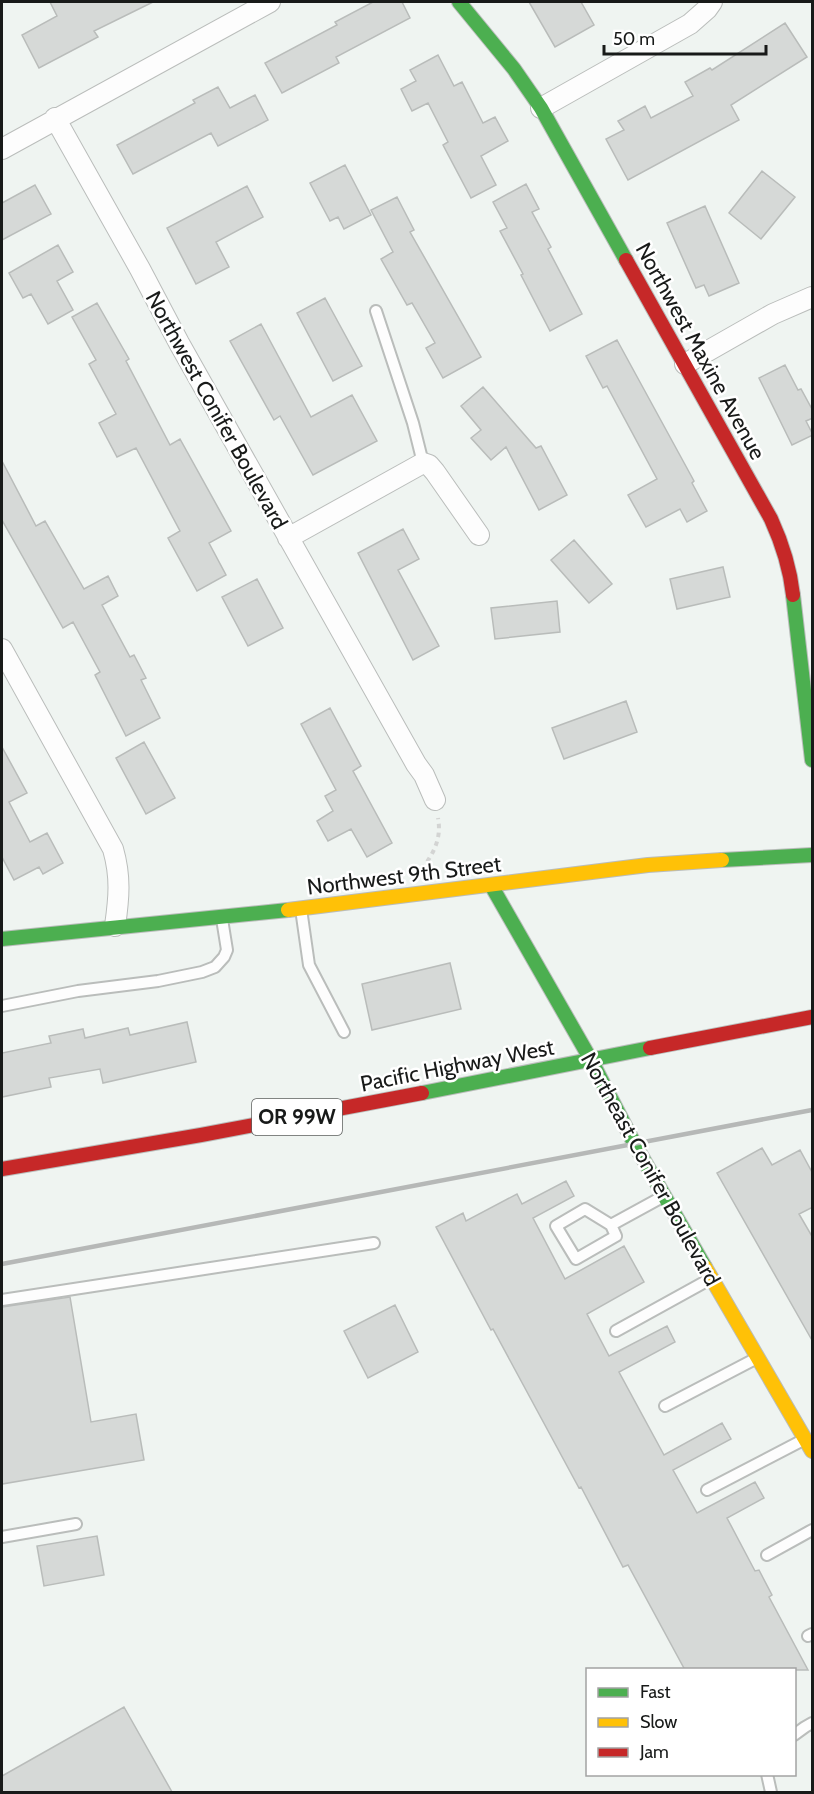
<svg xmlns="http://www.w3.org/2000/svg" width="814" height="1794" font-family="Cabin,sans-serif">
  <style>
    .building { fill: #d6d9d7; stroke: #b9bcba; stroke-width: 1.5 }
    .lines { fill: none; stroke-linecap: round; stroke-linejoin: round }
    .lane-casing { stroke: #babdbb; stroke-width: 14 }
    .street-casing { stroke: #babdbb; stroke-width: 22 }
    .fast-casing { stroke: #babdbb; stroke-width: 16 }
    .slow-casing { stroke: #babdbb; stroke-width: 16 }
    .jam-casing { stroke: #babdbb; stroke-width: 16 }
    .path { stroke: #d3d4d3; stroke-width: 4; stroke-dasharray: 4.5 4.5; stroke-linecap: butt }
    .lane { stroke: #fdfdfd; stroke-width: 10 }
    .street { stroke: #fdfdfd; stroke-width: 20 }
    .fast { stroke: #4caf50; stroke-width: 14 }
    .slow { stroke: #ffc107; stroke-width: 14 }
    .jam { stroke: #c62828; stroke-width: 14 }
    .rail { stroke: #b6b8b7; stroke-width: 4.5 }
    .labels { text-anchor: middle; stroke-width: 5; stroke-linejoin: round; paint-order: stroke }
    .shield { fill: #fff; stroke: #5d5f5e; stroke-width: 1.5 }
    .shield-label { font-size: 21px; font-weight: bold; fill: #181a19 }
    .street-label { font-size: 22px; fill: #181a19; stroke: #fff }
  </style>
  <rect width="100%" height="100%" fill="#eff4f1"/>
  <path class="building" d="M50 2H153L94 31 98 37 39 68 22 35 57 16Z
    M373 2H402L410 18 336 57 339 63 282 93 265 63 337 25 335 22Z
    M529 2H581L594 25 555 47Z
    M785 23 807 57 731 105 739 120 628 180 606 139 624 130 618 121 645 106 651 118 693 96 685 82 710 68 712 70Z
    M438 55 454 86 462 82 483 123 495 117 508 141 481 156 496 185 471 198 443 145 448 142 428 103 412 111 401 89 416 81 410 70Z
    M218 87 230 108 255 95 268 120 218 146 211 133 133 174 117 145 195 103 193 100Z
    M345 165 371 215 344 229 338 217 330 221 310 183Z
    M762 171 795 197 761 239 729 213Z
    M526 184 539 209 532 212 551 247 548 249 582 314 550 331 521 275 523 274 500 231 507 228 493 202Z
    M35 185 51 214 2 240V203Z
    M247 186 263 217 216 242 229 267 196 284 167 228Z
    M397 197 414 230 410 232 481 357 443 378 426 348 435 343 412 303 407 305 381 259 393 252 371 210Z
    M705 206 739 283 709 296 704 285 696 288 667 223Z
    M58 245 73 272 57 281 73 310 48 324 31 294 23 298 9 273Z
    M325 298 362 366 333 381 297 313Z
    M97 303 129 359 126 361 170 445 180 439 231 531 209 543 226 575 197 591 168 538 180 531 136 448 117 457 99 423 116 414 89 364 96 360 72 317Z
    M261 324 311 417 352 395 377 441 313 475 280 416 274 420 230 341Z
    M617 340 694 481 692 483 707 511 687 522 680 509 646 527 628 495 657 479 607 386 603 388 586 356Z
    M785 365 798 390 801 389 813 411V418L806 421 813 435 792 445 759 378Z
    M483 387 536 448 541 446 567 495 539 510 506 447 491 460 471 438 481 430 461 406Z
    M2 461 36 526 45 521 84 589 108 576 118 596 102 605 130 657 134 655 146 678 141 680 160 718 126 736 95 675 100 672 73 622 63 628 2 520Z
    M403 529 419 559 398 570 439 646 413 660 358 553Z
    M574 540 612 584 589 603 551 560Z
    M723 567 730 597 677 609 670 579Z
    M257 579 283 628 248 646 222 597Z
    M557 601 560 632 495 639 491 608Z
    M626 701 637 732 564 759 552 728Z
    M330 708 361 766 353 771 392 843 367 857 351 829 328 841 317 821 333 811 325 796 336 790 301 724Z
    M144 742 175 798 146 814 116 758Z
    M2 747 27 793 9 802 30 842 47 833 63 863 43 874 39 867 14 880 2 857Z
    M450 963 461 1009 372 1030 362 984Z
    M187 1022 196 1062 103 1083 100 1069 49 1078 51 1087 2 1097V1053L51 1043 49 1036 83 1029 85 1038 128 1028 130 1035Z
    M762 1148 772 1165 800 1150 813 1174V1207L799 1214 813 1238V1342L717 1173Z
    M566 1181 574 1196 533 1218 565 1279 624 1246 644 1282 587 1314 609 1356 667 1326 675 1342 619 1372 664 1455 722 1423 731 1439 673 1470 697 1513 755 1482 764 1498 727 1518 755 1571 759 1570 772 1595 769 1597 808 1670H685L628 1565 623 1567 581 1487 579 1488 493 1329 491 1330 436 1227 463 1213 466 1221 517 1194 522 1204Z
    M70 1297 91 1422 136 1414 144 1460 2 1484V1307Z
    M395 1305 418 1352 368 1378 344 1331Z
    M97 1536 104 1575 44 1586 37 1546Z
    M124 1707 172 1792H2V1776Z"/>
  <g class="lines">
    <g class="lane-casing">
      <path id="lane" d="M376 311 413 423 423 463
        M301 909 309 965 344 1032
        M2 1006 78 991 158 981 202 972 215 967 224 957 227 950 222 919
        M611 1225 585 1209 556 1226 576 1259 616 1236 611 1225 664 1196
        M2 1300C126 1280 250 1263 374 1243
        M616 1331 712 1278
        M665 1406 757 1358
        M707 1490 805 1439
        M2 1537 76 1524
        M767 1555 812 1530
        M808 1636 812 1634
        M794 1735 805 1727 812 1723
        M767 1774 771 1792"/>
    </g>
    <g class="street-casing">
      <path id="street" d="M541 108 690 24 707 9 712 2
        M55 118 140 269 179 343 416 764 424 775 435 800
        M2 149 270 2
        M685 364 773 314 812 297
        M288 538 423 463 429 465 435 472 479 535
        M2 649 113 849C121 877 119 898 115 926"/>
    </g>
    <g class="fast-casing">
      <path id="fast" d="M459 2 514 69 541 108 626 260
        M793 595 812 760
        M722 860 812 855
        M491 885 591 1060 634 1143 705 1267
        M2 939 288 910
        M422 1093 650 1048"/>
    </g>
    <g class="slow-casing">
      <path id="slow" d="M288 910 648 865 722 860
        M705 1267 812 1451"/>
    </g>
    <g class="jam-casing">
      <path id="jam" d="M626 260 771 519C782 543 790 568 793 595
        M650 1048 812 1017
        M2 1169 201 1135 422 1093"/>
    </g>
    <path class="path" d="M422 869C433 854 442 839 438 818"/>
    <use href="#lane" class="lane"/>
    <use href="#street" class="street"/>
    <use href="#fast" class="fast"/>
    <use href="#slow" class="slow"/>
    <use href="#jam" class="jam"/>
    <path class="rail" d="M2 1264 812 1110"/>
  </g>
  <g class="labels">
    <rect class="shield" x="252" y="1099" width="90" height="36" rx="4.5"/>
    <g class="shield-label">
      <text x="297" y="1124">OR 99W</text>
    </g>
    <g class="street-label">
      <text transform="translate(701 351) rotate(61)" y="8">Northwest Maxine Avenue</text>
      <text transform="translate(217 410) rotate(61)" y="8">Northwest Conifer Boulevard</text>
      <text transform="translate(404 875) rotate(-7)" y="8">Northwest 9th Street</text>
      <text transform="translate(457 1065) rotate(-11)" y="8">Pacific Highway West</text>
      <text transform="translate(651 1169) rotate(61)" y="8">Northeast Conifer Boulevard</text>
    </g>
  </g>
  <rect width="814" height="1794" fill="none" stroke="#181a19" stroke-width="6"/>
  <rect x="586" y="1668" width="210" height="108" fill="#ffffff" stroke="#a3a3a3" stroke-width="1.5"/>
  <rect x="598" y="1688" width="30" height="9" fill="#4caf50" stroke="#a3a3a3" stroke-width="1.5"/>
  <text x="640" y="1698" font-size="18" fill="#181a19">Fast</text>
  <rect x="598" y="1718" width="30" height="9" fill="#ffc107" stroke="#a3a3a3" stroke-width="1.5"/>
  <text x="640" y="1728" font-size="18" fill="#181a19">Slow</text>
  <rect x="598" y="1748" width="30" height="9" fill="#c62828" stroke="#a3a3a3" stroke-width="1.5"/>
  <text x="640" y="1758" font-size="18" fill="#181a19">Jam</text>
  <path d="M604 45v9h162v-9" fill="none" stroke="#181a19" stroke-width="3"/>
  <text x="613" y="45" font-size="18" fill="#181a19" stroke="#ffffff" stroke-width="4.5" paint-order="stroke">50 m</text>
</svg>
